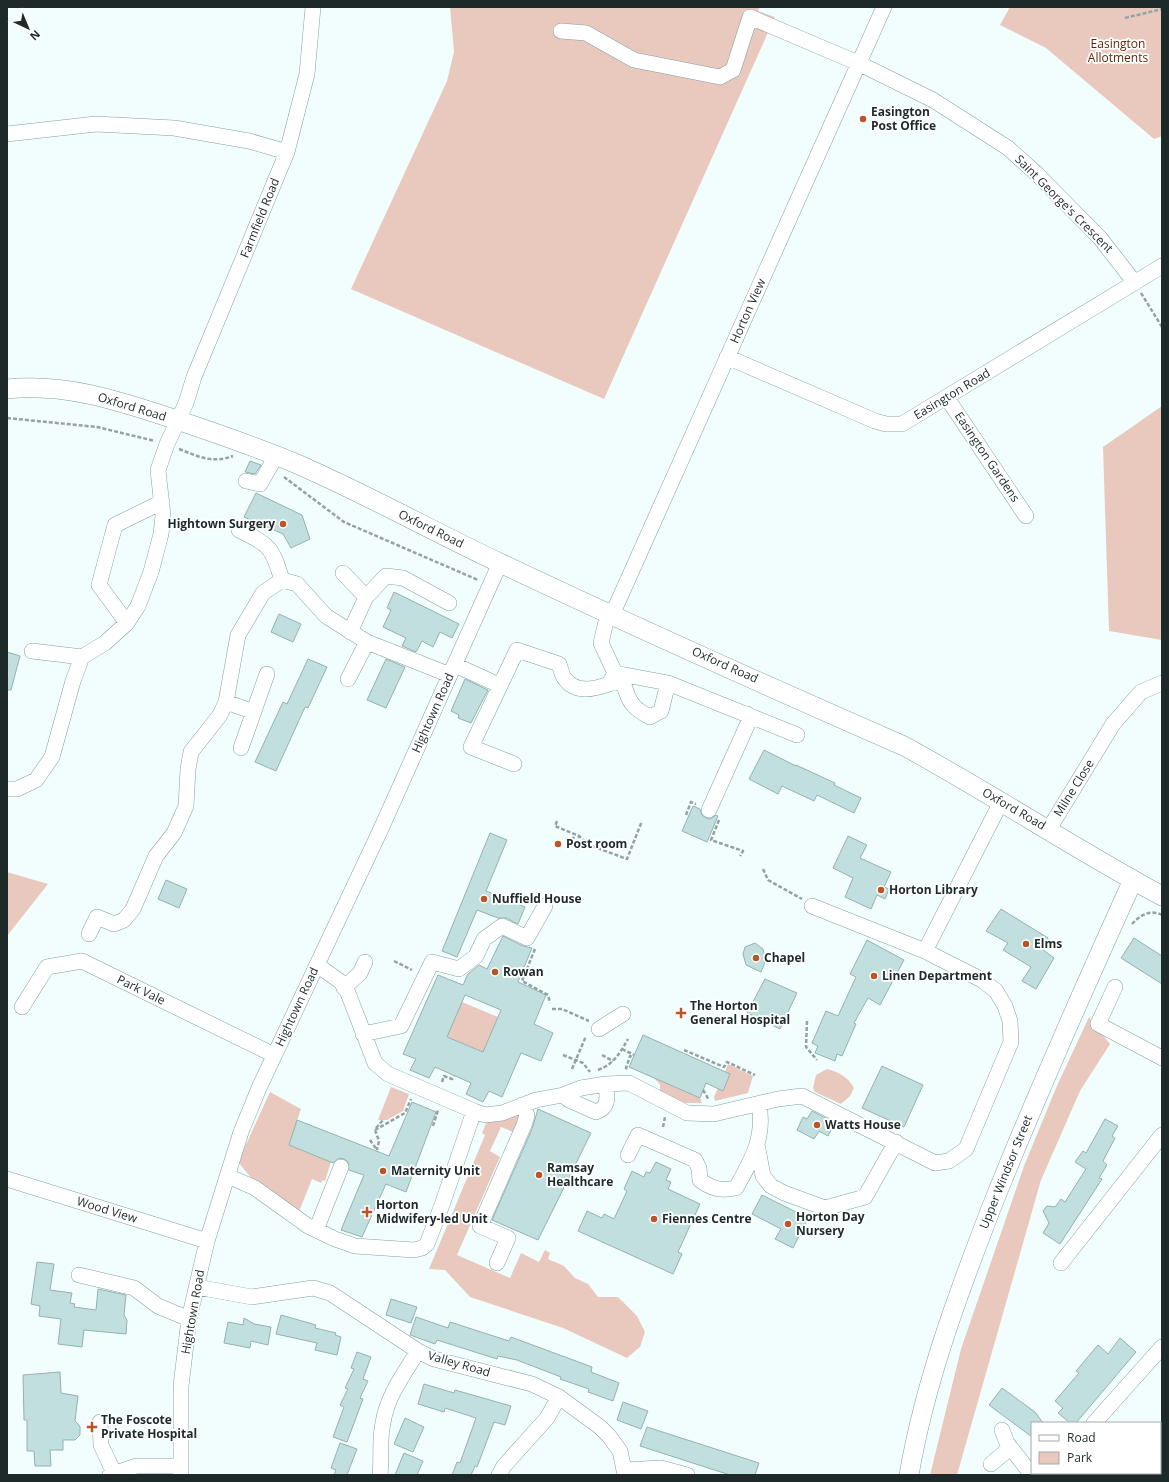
<svg xmlns="http://www.w3.org/2000/svg" width="1169" height="1482" font-family="'Open Sans',sans-serif">
  <style>
    .green { fill: #e9c9bd }
    .building { fill: #c1dfdf; stroke: #94b1b1; fill-rule: evenodd }
    .lines { fill: none; stroke-linecap: round; stroke-linejoin: round }
    .minor-casing { stroke: #83a0a0; stroke-width: 16 }
    .major-casing { stroke: #83a0a0; stroke-width: 20 }
    .path { stroke: #96a2a2; stroke-width: 2.5; stroke-dasharray: 4 2; stroke-linecap: butt }
    .minor { stroke: #fff; stroke-width: 15 }
    .major { stroke: #fff; stroke-width: 19 }
    .poi-dot { fill: #bb5528; stroke: #fff; stroke-width: 1.5 }
    .labels { text-anchor: middle; stroke-width: 3.5; stroke-linejoin: round; paint-order: stroke }
    .park-label { font-size: 12px; fill: #632609; stroke: #fff }
    .poi-label { font-size: 12px; font-weight: bold; fill: #1e2a2a; stroke: #fff; text-anchor: start }
    .street-label { font-size: 12px; fill: #1e2a2a; stroke: #fff }
  </style>
  <rect width="100%" height="100%" fill="#f2fefe"/>
  <path class="green" d="M450 7H760L758 11 775 17 604 399 351 289 447 81 454 52Z
    M1010 7H1162V136L1154 139 1046 48 1000 25Z
    M1162 406V640L1109 631 1103 447Z
    M7 872 48 884 7 936Z
    M462 1002 498 1017 483 1052 447 1037Z
    M1089 1017 1110 1044 1080 1091 1041 1180 957 1475H930L961 1349 1024 1166 1056 1088Z
    M728 1064 753 1076 748 1093 715 1101 714 1097 718 1088 723 1090 730 1074 725 1072Z
    M827 1069C839 1072 848 1077 854 1088L850 1096 841 1104 815 1092 813 1088 816 1075Z
    M654 1078 700 1098 702 1103H685L660 1091V1085Z
    M391 1087 409 1094 403 1111 387 1120H378Z
    M270 1092 301 1109 289 1145 331 1162 325 1181 323 1180 321 1183 312 1179 298 1214 276 1194 253 1180 238 1162Z
    M517 1115 520 1117 515 1133 501 1127 490 1151 500 1157 457 1255 510 1278 521 1253 539 1262 545 1250 550 1253 548 1259 564 1266 575 1278 588 1284 598 1297H618L637 1316 645 1332 640 1347 627 1358 563 1328 470 1297 445 1270 429 1269 485 1135 482 1133 486 1123Z"/>
  <path class="building" d="M250 461 261 465 255 474 245 472Z
    M256 493 302 515 310 539 291 548 283 534 244 517Z
    M394 592 459 624 452 638 440 632 433 647 422 641 416 652 402 646 406 638 383 627 391 610 387 608Z
    M279 614 301 624 293 642 271 632Z
    M7 652 20 656 11 690H7Z
    M308 659 327 667 308 708 305 707 276 771 255 762 283 702 287 704Z
    M386 659 405 667 386 708 367 700Z
    M465 679 488 690 471 723 458 718 459 715 451 711Z
    M764 750 796 766V765L835 783 834 785 861 798 854 813 817 795 814 801 782 786 778 794 749 779Z
    M693 806 700 809 702 815 706 818 710 819 716 815 718 816 707 842 682 831Z
    M490 833 507 840 486 891 525 907 518 924 506 918H498L477 910 457 957 442 951Z
    M848 836 867 845 860 858 891 872 884 887 889 889 885 899 877 895 871 909 845 897 853 878 833 868Z
    M166 880 187 889 179 908 158 899Z
    M1001 909 1048 938 1042 949 1054 958 1036 989 1022 981 1031 967 1003 950 1008 943 986 931Z
    M503 936 523 946 532 948 518 982 546 995 534 1024 553 1033 541 1061 521 1053 502 1097 489 1091 483 1102 466 1094 471 1083 435 1067 429 1078 410 1070 416 1059 403 1054 438 975 463 985 468 974 479 965 487 969ZM465 995 501 1010 483 1052 447 1037Z
    M1134 938 1162 956V984L1121 958Z
    M867 940 904 960 880 1005 868 998 854 1023 856 1024 842 1056 837 1054 835 1061 815 1053 818 1046 812 1043 826 1011 838 1016 856 977 850 974Z
    M755 943 763 949 766 960 761 972 746 965 743 954 745 947Z
    M765 979 797 993 780 1029 747 1013Z
    M643 1035 730 1074 723 1091 706 1083 700 1098 629 1067Z
    M882 1066 923 1085 904 1127 862 1108Z
    M412 1102 436 1112 406 1192 386 1184 362 1237 341 1230 364 1175 349 1170 348 1162 344 1159 339 1158 333 1163 289 1145 297 1120 389 1156Z
    M538 1109 591 1133 538 1240 492 1220 532 1129Z
    M812 1111 835 1123 828 1136 819 1131 814 1139 797 1130 803 1117 807 1119Z
    M1105 1119 1118 1126 1112 1136 1115 1138 1103 1161 1107 1165 1099 1178 1102 1179 1060 1244 1043 1233 1049 1223 1043 1211 1047 1206 1055 1207 1061 1199 1065 1202 1086 1169 1075 1162 1083 1151 1086 1153Z
    M656 1162 671 1169 666 1180 671 1182 668 1189 700 1204 678 1252 682 1254 673 1274 578 1231 587 1211 602 1218 604 1214 614 1219 627 1191 624 1189 632 1171 644 1177 646 1172 650 1173Z
    M762 1195 808 1218 793 1248 775 1239 781 1229 752 1214Z
    M37 1262 54 1264 50 1290 72 1293 70 1303 75 1304 74 1307 96 1310 98 1289 126 1295 124 1315 127 1320 126 1334 84 1330 82 1347 58 1344 61 1319 39 1316 40 1306 31 1304Z
    M391 1299 417 1307 411 1323 386 1315Z
    M281 1315 316 1325 315 1328 336 1333 335 1335 341 1337 337 1355 315 1350 317 1343 276 1334Z
    M416 1317 448 1328 450 1322 509 1341 511 1337 592 1367 591 1372 619 1383 613 1401 588 1392 589 1389 560 1379 561 1377 517 1360 498 1356 497 1359 437 1340 435 1344 410 1335Z
    M244 1318 254 1324 271 1327 268 1345 251 1341 250 1348 224 1343 228 1322 243 1325Z
    M1120 1338 1136 1352 1076 1423H1070L1058 1413 1063 1408 1055 1401 1079 1373 1076 1371 1098 1345 1108 1354Z
    M357 1352 371 1357 363 1379 368 1381 360 1398 363 1399 347 1442 333 1437 344 1407 340 1405 348 1389 345 1388 354 1369 351 1368Z
    M60 1372 61 1393 78 1396 75 1421 80 1426V1435L75 1440H63V1450H50L51 1466H35L34 1451H27V1420H24L23 1375Z
    M424 1384 454 1393 455 1390 511 1406 505 1425 494 1422 477 1467 475 1466 471 1475H452L457 1462 460 1463 476 1418 445 1408 444 1412 418 1404Z
    M1002 1388 1035 1412 1043 1423H1032V1437L989 1405Z
    M623 1402 648 1411 641 1429 617 1420Z
    M405 1418 424 1427 413 1452 394 1444Z
    M647 1427 759 1463 755 1475H730L640 1446Z
    M340 1443 357 1449 347 1475H334L336 1470 331 1468Z
    M404 1453 423 1461 417 1475H395Z"/>
  <g class="lines">
    <g class="minor-casing">
      <path id="minor" d="M561 31 586 33 634 60 720 77 733 70 750 17 858 63 933 100 1008 148 1037 174 1100 238 1135 283
        M7 134 96 124 174 128 249 141 287 152
        M727 357 875 421 886 424H902L1162 266
        M947 398 1026 516
        M246 481 260 484 276 456
        M239 530C270 545 272 547 282 580
        M343 573 366 597
        M282 580 297 584 326 616 367 642 450 675
        M608 613 601 643 615 673
        M612 615 884 7
        M127 623 99 585 115 525 162 502
        M350 632 366 597 386 576 403 578 449 603
        M32 651 82 657 105 643 127 623 138 606 151 572 161 534 163 516 158 470 167 444 186 403 194 377 287 152 307 74 313 7
        M455 665 499 685
        M615 673 668 683 797 735
        M348 679 367 642
        M611 680 624 685C629 703 634 709 650 717L661 711 668 683
        M226 702 254 712
        M241 748 267 674
        M514 764 471 747 517 650 559 664C561 669 562 676 565 679 576 694 595 689 609 684L615 673
        M7 789H17L36 780 52 757 73 681 82 657
        M709 810 749 721 747 714
        M1049 829 1113 724 1141 692 1162 683
        M812 906 925 951
        M89 934 97 917 114 924 124 920 133 909 156 856 174 833 186 806 188 769 191 752 220 715 226 702 238 635 263 593 282 580
        M317 965 341 982 348 993 375 1063 388 1074 474 1111 485 1115 502 1113 536 1100 563 1095 581 1088 606 1084 629 1083 687 1113 714 1114 778 1099 802 1096 935 1163 949 1161 966 1149 1011 1042 1010 1021 1005 1006 996 991 982 980 925 951 1001 802
        M1115 987 1098 1024 1162 1058
        M344 988 360 973 365 962
        M22 1007 47 967 82 961 274 1055
        M599 1029 623 1014
        M363 1034 401 1026 432 962 459 969 476 956 484 939 502 926 527 938 545 906
        M563 1095 569 1100 596 1112C610 1107 607 1096 606 1084
        M757 1144 763 1176 771 1186 784 1193 825 1208 865 1197 896 1142
        M628 1155 638 1135 695 1160 699 1168 700 1180C712 1189 721 1191 736 1188 752 1159 765 1138 759 1104
        M228 1176 255 1188 308 1226 335 1239 355 1246 414 1250 422 1248 427 1244 442 1205 474 1111
        M7 1179 207 1241
        M316 1230 341 1167
        M497 1263 508 1238 480 1226 524 1125 527 1115 522 1105
        M1061 1263 1162 1135
        M79 1275 134 1288 158 1306 189 1319
        M197 1287 252 1297 313 1288 330 1293 418 1351 434 1359 532 1384 559 1397 600 1427 609 1436 620 1451 625 1475
        M100 1422 101 1445 114 1473
        M1094 1423 1162 1347
        M1002 1430 1007 1443 1032 1475
        M991 1464 1010 1448
        M625 1470 661 1468 687 1475
        M110 1475 136 1466H181
        M181 1475V1386L189 1319 207 1241 241 1132 259 1088 380 831 500 563
        M380 1475C382 1458 379 1440 383 1423 387 1396 404 1374 418 1351
        M499 1475 504 1466 547 1418 559 1397"/>
    </g>
    <g class="major-casing">
      <path id="major" d="M7 389C66 383 119 401 174 419 215 433 257 447 297 464 366 494 432 531 500 563 633 626 769 687 904 746 992 794 1075 849 1162 896
        M909 1475C925 1382 958 1294 992 1206 1036 1096 1084 988 1133 880"/>
    </g>
    <path class="path" d="M1125 18 1162 9
      M1141 293 1162 327
      M7 418 97 427 155 441
      M179 449C197 456 212 464 233 456
      M284 477 344 522 478 580
      M686 815 691 802 696 804
      M719 820 711 840 743 851 740 856
      M557 821 555 826 579 836 589 845 627 859 642 821
      M569 843 571 844 575 834
      M578 850 579 836
      M763 869 768 880 802 899
      M1132 924C1140 915 1151 909 1162 915
      M535 949 522 981 548 995 550 1003
      M394 961 412 970
      M552 1009H562L589 1021
      M807 1021 806 1047 817 1060
      M622 1049 634 1055
      M684 1050 724 1067 727 1062 755 1075
      M563 1055 583 1063 590 1072
      M602 1055 613 1061
      M572 1069 586 1036
      M627 1069 626 1068 630 1056 633 1058
      M598 1070C614 1064 620 1053 628 1039
      M442 1082 444 1076 452 1079 454 1076
      M703 1090 709 1100
      M433 1126 438 1110
      M663 1127 665 1117
      M376 1128 383 1120
      M375 1130 405 1113 411 1099
      M375 1130 379 1141 377 1150
      M370 1140 377 1150"/>
    <use href="#minor" class="minor"/>
    <use href="#major" class="major"/>
  </g>
  <g class="poi-dot">
    <circle cx="863" cy="119" r="4"/>
    <circle cx="283" cy="524" r="4"/>
    <circle cx="558" cy="844" r="4"/>
    <circle cx="881" cy="890" r="4"/>
    <circle cx="484" cy="899" r="4"/>
    <circle cx="1026" cy="944" r="4"/>
    <circle cx="756" cy="958" r="4"/>
    <circle cx="495" cy="972" r="4"/>
    <circle cx="874" cy="976" r="4"/>
    <path d="M679 1007h4v4h4v4h-4v4h-4v-4h-4v-4h4z"/>
    <circle cx="817" cy="1125" r="4"/>
    <circle cx="383" cy="1171" r="4"/>
    <circle cx="539" cy="1175" r="4"/>
    <path d="M365 1206h4v4h4v4h-4v4h-4v-4h-4v-4h4z"/>
    <circle cx="654" cy="1219" r="4"/>
    <circle cx="788" cy="1224" r="4"/>
    <path d="M90 1421h4v4h4v4h-4v4h-4v-4h-4v-4h4z"/>
  </g>
  <g class="labels">
    <g class="park-label">
      <text x="1118" y="48">Easington<tspan x="1118" dy="14">Allotments</tspan></text>
    </g>
    <g class="poi-label">
      <text x="871" y="116">Easington<tspan x="871" dy="14">Post Office</tspan></text>
      <text x="275" y="528" text-anchor="end">Hightown Surgery</text>
      <text x="566" y="848">Post room</text>
      <text x="889" y="894">Horton Library</text>
      <text x="492" y="903">Nuffield House</text>
      <text x="1034" y="948">Elms</text>
      <text x="764" y="962">Chapel</text>
      <text x="503" y="976">Rowan</text>
      <text x="882" y="980">Linen Department</text>
      <text x="690" y="1010">The Horton<tspan x="690" dy="14">General Hospital</tspan></text>
      <text x="825" y="1129">Watts House</text>
      <text x="547" y="1172">Ramsay<tspan x="547" dy="14">Healthcare</tspan></text>
      <text x="391" y="1175">Maternity Unit</text>
      <text x="376" y="1209">Horton<tspan x="376" dy="14">Midwifery-led Unit</tspan></text>
      <text x="796" y="1221">Horton Day<tspan x="796" dy="14">Nursery</tspan></text>
      <text x="662" y="1223">Fiennes Centre</text>
      <text x="101" y="1424">The Foscote<tspan x="101" dy="14">Private Hospital</tspan></text>
    </g>
    <g class="street-label">
      <text transform="translate(1064 204) rotate(45)" y="4">Saint George's Crescent</text>
      <text transform="translate(260 218) rotate(-68)" y="4">Farmfield Road</text>
      <text transform="translate(748 311) rotate(-66)" y="4">Horton View</text>
      <text transform="translate(952 394) rotate(-31)" y="4">Easington Road</text>
      <text transform="translate(132 407) rotate(17)" y="4">Oxford Road</text>
      <text transform="translate(987 457) rotate(56)" y="4">Easington Gardens</text>
      <text transform="translate(431 529) rotate(26)" y="4">Oxford Road</text>
      <text transform="translate(725 665) rotate(24)" y="4">Oxford Road</text>
      <text transform="translate(433 713) rotate(-66)" y="4">Hightown Road</text>
      <text transform="translate(1074 788) rotate(-58)" y="4">Milne Close</text>
      <text transform="translate(1014 809) rotate(30)" y="4">Oxford Road</text>
      <text transform="translate(141 990) rotate(26)" y="4">Park Vale</text>
      <text transform="translate(297 1007) rotate(-65)" y="4">Hightown Road</text>
      <text transform="translate(1006 1172) rotate(-68)" y="4">Upper Windsor Street</text>
      <text transform="translate(107 1210) rotate(17)" y="4">Wood View</text>
      <text transform="translate(193 1312) rotate(-80)" y="4">Hightown Road</text>
      <text transform="translate(459 1364) rotate(16)" y="4">Valley Road</text>
    </g>
  </g>
  <rect width="1169" height="1482" fill="none" stroke="#1e2a2a" stroke-width="16"/>
  <rect x="1031" y="1422" width="130" height="52" fill="#ffffff" stroke="#a5aaaa"/>
  <rect x="1039" y="1435" width="20" height="6" fill="#ffffff" stroke="#a5aaaa"/>
  <text x="1067" y="1442" font-size="12" fill="#1e2a2a">Road</text>
  <rect x="1039" y="1452" width="20" height="12" fill="#e9c9bd" stroke="#a5aaaa"/>
  <text x="1067" y="1462" font-size="12" fill="#1e2a2a">Park</text>
  <g transform="translate(28 28) rotate(136)" stroke="#ffffff" stroke-width="3" paint-order="stroke">
  <path d="M0-3L7 15L0 10L-7 15Z" fill="#1e2a2a"/>
  <text y="-6" font-size="11" font-weight="bold" text-anchor="middle" fill="#1e2a2a">N</text>
  </g>
</svg>
